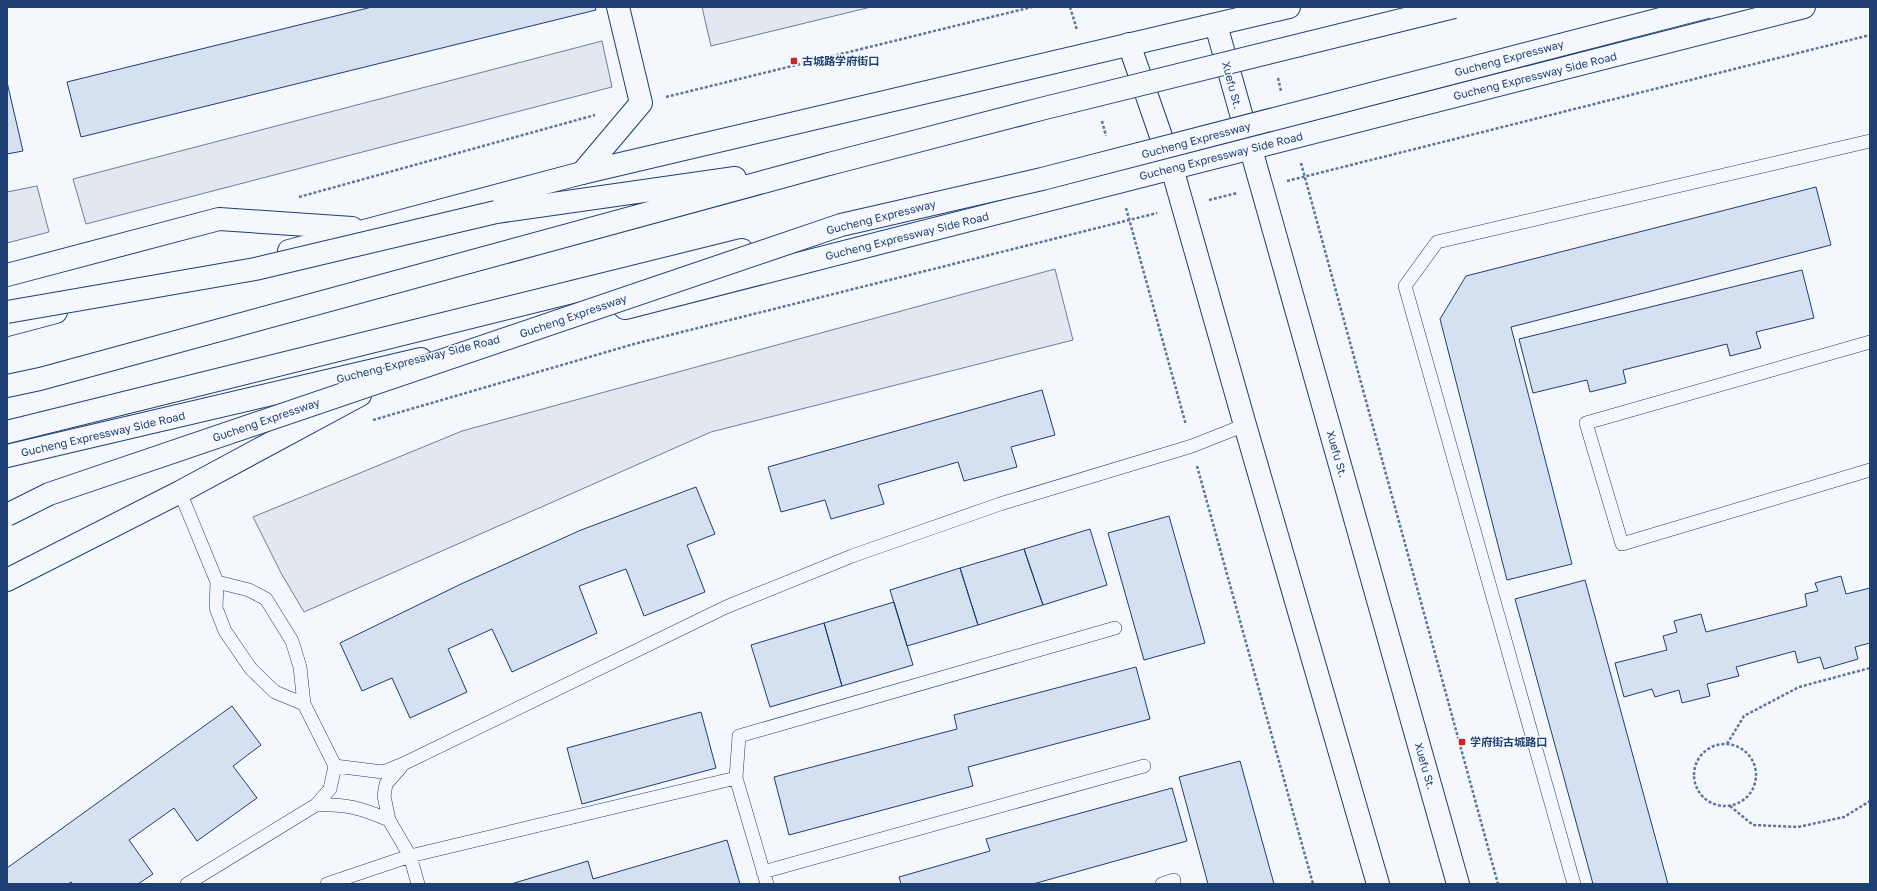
<svg xmlns="http://www.w3.org/2000/svg" width="1877" height="891" font-family="'Golos Text','Noto Sans SC',sans-serif">
  <style>
    .parking { fill: #e3e8f0; stroke: #687fa3 }
    .building { fill: #d5e0f0; stroke: #1d3f73 }
    .lines { fill: none; stroke-linecap: round; stroke-linejoin: round }
    .service-casing { stroke: #1d3f73; stroke-width: 14 }
    .minor-casing { stroke: #1d3f73; stroke-width: 24 }
    .secondary-casing { stroke: #1d3f73; stroke-width: 24 }
    .primary-casing { stroke: #1d3f73; stroke-width: 24 }
    .trunk-casing { stroke: #1d3f73; stroke-width: 24 }
    .path { stroke: #5e769c; stroke-width: 2.5; stroke-dasharray: 3 2; stroke-linecap: butt }
    .service { stroke: #f4f7fb; stroke-width: 13 }
    .minor { stroke: #f4f7fb; stroke-width: 22 }
    .secondary { stroke: #f4f7fb; stroke-width: 22 }
    .primary { stroke: #f4f7fb; stroke-width: 22 }
    .trunk { stroke: #f4f7fb; stroke-width: 22 }
    .trunk-bridge-casing { stroke: #1d3f73; stroke-width: 24; stroke-linecap: butt }
    .trunk-bridge { stroke: #f4f7fb; stroke-width: 22 }
    .poi-dot { fill: #c62828; stroke: #f4f7fb; stroke-width: 1.5 }
    .labels { text-anchor: middle; stroke-width: 3; stroke-linejoin: round; paint-order: stroke }
    .street-label { font-size: 11px; fill: #1d3f73; stroke: #f4f7fb }
    .poi-label { font-size: 11px; font-weight: bold; fill: #1d3f73; stroke: #f4f7fb; text-anchor: start }
  </style>
  <rect width="100%" height="100%" fill="#f4f7fb"/>
  <path class="parking" d="M702 7H871L711 46Z
    M602 41 612 87 86 224 73 179Z
    M37 186 49 232 7 243V192Z
    M1055 269 1073 340 711 432 304 612 281 573 253 517 462 431Z"/>
  <path class="building" d="M372 7H595L596 10 81 137 67 82Z
    M7 82 23 151 7 154Z
    M1816 187 1831 245 1511 327 1572 564 1507 580 1440 319 1466 276Z
    M1802 270 1814 318 1756 332 1761 348 1730 356 1727 344 1623 370 1626 383 1590 392 1587 380 1533 393 1519 339Z
    M1042 390 1055 435 1011 447 1017 467 964 481 958 462 878 485 884 504 831 519 825 500 781 512 768 467Z
    M696 487 715 534 687 545 705 592 644 616 626 569 579 586 597 633 512 672 492 629 448 649 467 692 410 718 392 678 362 691 340 643 461 584 581 530Z
    M1169 516 1205 643 1144 660 1108 533Z
    M1090 529 1107 585 1043 605 1024 549Z
    M1024 549 1043 605 978 625 960 568Z
    M960 568 978 625 907 646 890 590Z
    M1841 576 1846 594 1870 588V643L1855 647 1858 659 1824 669 1820 657 1798 663 1795 651 1736 667 1739 676 1707 684 1710 696 1682 703 1679 690 1655 697 1652 689 1624 697 1615 663 1667 650 1663 636 1677 632 1674 621 1701 614 1706 632 1807 606 1805 594 1818 591 1815 583Z
    M1585 580 1668 884H1593L1515 599Z
    M894 602 913 665 842 686 824 623Z
    M824 623 842 686 770 707 751 645Z
    M1136 667 1150 719 968 767 973 786 789 835 774 777 957 729 954 715Z
    M232 706 261 745 233 766 257 798 197 841 174 808 129 840 153 874 138 884H73L71 882 68 884H7V868Z
    M701 712 716 768 582 804 567 748Z
    M1240 761 1274 884H1208L1179 777Z
    M1172 788 1187 841 1033 884H901L899 877 990 851 986 839Z
    M727 840 740 884H511L588 861 593 879Z"/>
  <g class="lines">
    <g class="service-casing">
      <path id="service" d="M1870 342 1586 423 1622 544 1870 470
        M180 492 217 582
        M304 704 275 692 251 669 225 631 216 608 217 582 249 590 266 599 292 641 300 667 304 704 335 766
        M401 767 386 784 384 796 389 820 410 856 418 884
        M736 778 767 884
        M316 805C347 804 361 808 389 820
        M763 872 1144 766
        M187 884 316 805 330 789 335 766 383 772 403 764 726 607 852 556 1000 504 1192 446 1245 425
        M327 884 410 856 736 778 739 736 1115 628
        M1162 884 1174 880
        M1574 884 1405 286 1437 242 1870 141"/>
    </g>
    <g class="minor-casing">
      <path id="minor" d="M582 173 641 103 618 7"/>
    </g>
    <g class="secondary-casing">
      <path id="secondary" d="M1216 25 1458 884
        M1129 44 1172 168 1245 425 1378 884
        M7 580 180 492 360 395"/>
    </g>
    <g class="primary-casing">
      <path id="primary" d="M289 251 582 173 1289 7
        M7 275 219 219 352 228
        M625 308 1804 7
        M7 325 56 312
        M7 456 421 359"/>
    </g>
    <g class="trunk-casing">
      <path id="trunk" d="M496 212 735 178
        M7 386 40 379 829 164
        M7 432 742 250"/>
    </g>
    <path class="path" d="M1070 7 1077 30
      M1278 78 1281 91
      M666 97 1032 7
      M1102 121 1106 136
      M1301 163 1498 884
      M1287 181 1870 35
      M299 197 595 115
      M1209 200 1237 193
      M1126 208 1186 425
      M373 420 634 344 1157 213
      M1197 466 1313 884
      M1694 775a31 31 0 1 1 62 0a31 31 0 1 1-62 0Z
      M1727 744 1744 716 1799 687 1870 668
      M1730 806 1753 825 1798 827 1844 817 1870 801"/>
    <use href="#service" class="service"/>
    <use href="#minor" class="minor"/>
    <use href="#secondary" class="secondary"/>
    <use href="#primary" class="primary"/>
    <use href="#trunk" class="trunk"/>
    <g class="trunk-bridge-casing">
      <path id="trunk-bridge" d="M829 164 1041 109 1454 7
        M7 312 255 269 496 212
        M7 515 49 494 841 225 1042 179 1707 7"/>
    </g>
    <use href="#trunk-bridge" class="trunk-bridge"/>
  </g>
  <g class="poi-dot">
    <rect x="790" y="57" width="8" height="8" rx="2"/>
    <rect x="1458" y="738" width="8" height="8" rx="2"/>
  </g>
  <g class="labels">
    <g class="street-label">
      <text transform="translate(1509 58) rotate(-15)" y="4">Gucheng Expressway</text>
      <text transform="translate(1535 76) rotate(-14)" y="4">Gucheng Expressway Side Road</text>
      <text transform="translate(1232 85) rotate(75)" y="4">Xuefu St.</text>
      <text transform="translate(1196 140) rotate(-15)" y="4">Gucheng Expressway</text>
      <text transform="translate(1221 156) rotate(-14)" y="4">Gucheng Expressway Side Road</text>
      <text transform="translate(881 217) rotate(-14)" y="4">Gucheng Expressway</text>
      <text transform="translate(907 236) rotate(-14)" y="4">Gucheng Expressway Side Road</text>
      <text transform="translate(573 316) rotate(-19)" y="4">Gucheng Expressway</text>
      <text transform="translate(418 359) rotate(-14)" y="4">Gucheng Expressway Side Road</text>
      <text transform="translate(266 420) rotate(-19)" y="4">Gucheng Expressway</text>
      <text transform="translate(103 434) rotate(-13)" y="4">Gucheng Expressway Side Road</text>
      <text transform="translate(1337 454) rotate(74)" y="4">Xuefu St.</text>
      <text transform="translate(1425 766) rotate(74)" y="4">Xuefu St.</text>
    </g>
    <g class="poi-label">
      <text x="802" y="65">古城路学府街口</text>
      <text x="1470" y="746">学府街古城路口</text>
    </g>
  </g>
  <rect width="1877" height="891" fill="none" stroke="#1d3f73" stroke-width="16"/>
</svg>
